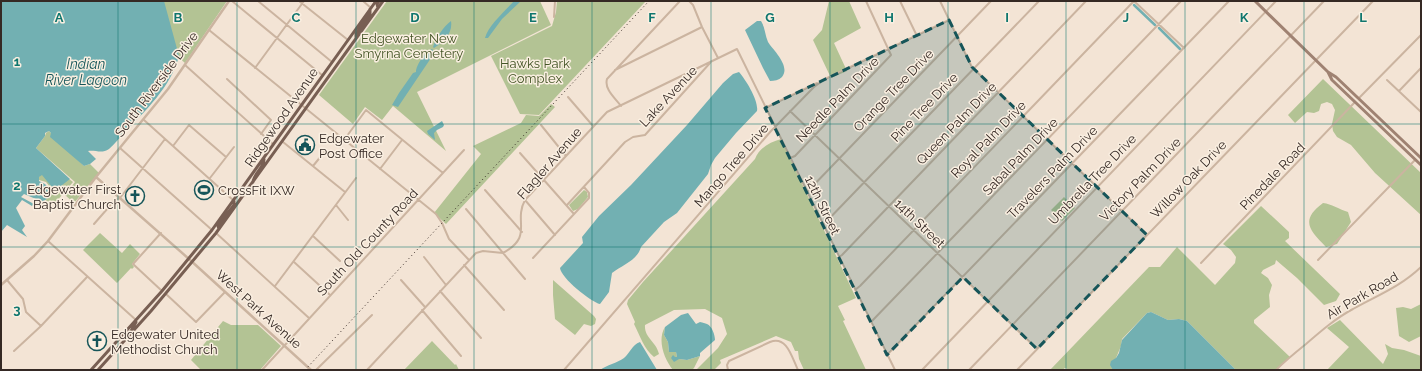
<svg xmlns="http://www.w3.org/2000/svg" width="1422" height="371" font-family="Raleway,sans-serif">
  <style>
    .green { fill: #b3c394 }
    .water { fill: #72b0b2 }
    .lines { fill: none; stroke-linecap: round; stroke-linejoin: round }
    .canal { stroke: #72b0b2; stroke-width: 2.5 }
    .minor { stroke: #cbb4a0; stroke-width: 2 }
    .tertiary { stroke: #cbb4a0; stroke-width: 2.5 }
    .secondary { stroke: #9f8272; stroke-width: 3 }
    .primary { stroke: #785f53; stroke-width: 3 }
    .rail { stroke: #352924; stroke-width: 1; stroke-dasharray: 1 3; stroke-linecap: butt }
    .marked { fill: #165559; fill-opacity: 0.2; stroke: #165559; stroke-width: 3; stroke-dasharray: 8 5; stroke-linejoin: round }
    .grid { fill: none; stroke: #0f766e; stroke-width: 1; stroke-opacity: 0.55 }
    .labels { text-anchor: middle; stroke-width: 3; stroke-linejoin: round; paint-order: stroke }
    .park-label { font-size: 13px; fill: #445526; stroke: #faefe1 }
    .street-label { font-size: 13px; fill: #352924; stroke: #faefe1 }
    .poi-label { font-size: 13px; fill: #352924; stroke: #faefe1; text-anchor: start }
    .water-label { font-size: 14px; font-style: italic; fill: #165559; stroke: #faefe1 }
    .grid-label { font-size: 13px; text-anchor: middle; font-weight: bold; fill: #0f766e; stroke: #faefe1; stroke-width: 3; stroke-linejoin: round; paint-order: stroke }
  </style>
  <rect width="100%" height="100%" fill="#f3e4d5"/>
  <path class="green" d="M158 1H227L185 63 177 56Z
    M387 1H540L551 25 417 92 446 151 393 106 382 120 365 107 353 124 319 95Z
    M557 1H646L539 115 520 114 491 56 552 26 556 12Z
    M829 1H849L861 28 834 43 847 71 831 78 813 40 822 30Z
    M1323 79 1421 173V215L1375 173 1351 145 1337 137 1333 131 1332 124 1335 110 1332 104 1327 102 1321 104 1319 111 1314 113 1307 112 1295 123 1288 115Z
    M551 104 555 107 446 224 434 213 481 154 473 146 521 123 526 115 539 116Z
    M49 131 84 166 90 164 99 173 74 203 65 195 75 182 36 148 45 136 46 133Z
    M781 139 856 298 838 306 845 320 843 321 866 370H804L799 359 798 351H795L791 342 776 336 720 360 721 363 714 370H696L718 348 727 334 722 318 705 309 674 310 645 325C644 338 656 341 659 354L654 357C644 349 640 336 634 324L635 322 627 304 628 300 643 282 755 159C759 148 770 142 781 139Z
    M41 174 69 179 73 182 56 202 52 203 46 201 45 199 51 193 54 192 46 182 39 180 38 178Z
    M584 190 587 192 588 197 578 209 573 211 569 205Z
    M1064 197 1075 208 1062 221 1051 210Z
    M1323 203C1332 204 1338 209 1348 212L1351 222 1337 244 1326 247C1309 230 1300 220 1323 203Z
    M1261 206 1289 232V238L1285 241 1340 294 1336 301 1324 305 1297 278 1276 260 1275 264 1263 270 1261 273 1268 278 1272 285 1269 295 1270 307 1254 320V323L1290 357 1276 370H1236L1187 321 1179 319 1168 320 1151 312 1147 313 1122 339 1121 346 1116 358 1113 370H1070L1065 368 1062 370H1050L1149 267H1160L1177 247 1215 285 1235 263 1236 257 1231 250 1223 244Z
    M100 233 122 253 130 244 140 254 132 264 134 267 132 269 131 268 117 283 83 250Z
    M553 280 594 316 596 319 595 324 591 326 584 324 575 335 555 319 553 295Z
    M1421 304V336L1409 342 1399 336 1396 308 1403 307 1411 309Z
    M1340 320 1383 364 1388 354 1385 344 1392 348 1404 350 1421 356V370H1327L1349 347 1327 328Z
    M223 321 231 325H258L281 346 260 370H201L191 360Z
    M665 327 664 335 668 342 669 352H676L677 357 671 358 687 360 700 356 694 368 692 370H673C664 359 657 340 665 327Z
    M432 341 455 365 456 364 459 370H404Z"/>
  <path class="water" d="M1 1H164L179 56C171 87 145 111 124 133 119 138 115 144 109 149 102 154 96 150 88 151L96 159 90 164 84 166 50 137 51 133 49 131 45 133V136L36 148 70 179 57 189 51 186 42 175 39 177V181L45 184 53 193 43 202 24 194 21 197 34 204 32 206 22 200 16 208 25 226 22 230 27 237 7 225 1 232Z
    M514 1H521L502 19 488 38H485C488 26 505 11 514 1Z
    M451 21C453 33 444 42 434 48L433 47C436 38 443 27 451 21Z
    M757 21H761C765 27 765 35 768 42 773 50 791 66 782 77 779 80 774 81 770 81L763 68 745 30Z
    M432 49 433 50 431 58 398 107 392 105 399 93 413 73 416 72C416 65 425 52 432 49Z
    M739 72C746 80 759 101 757 111L736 133 715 158 711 165 708 174 677 213 664 222 641 247C637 261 622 265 612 273L609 292 600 304C591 302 561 278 560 268L583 243 582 237 599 216 631 185 687 125 723 83 733 74Z
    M442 121 444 125 443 127 437 130 434 133 435 140 428 134 427 131Z
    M1151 312 1168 320 1179 319 1187 321 1236 370H1113L1110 365 1111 361 1116 358 1119 353 1122 340 1147 313Z
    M688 313 696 324 700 322C703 323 705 323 707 324 712 326 715 335 715 340L700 353V356L687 360 679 359 674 362 671 358 673 355 675 357H677L676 352H669L668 342 664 335 665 327 681 315Z
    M640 342 657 370H600C607 365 617 363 624 358 630 353 632 345 640 342Z"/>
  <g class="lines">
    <path class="canal" d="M1134 5 1155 25
      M1159 28 1180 49"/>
    <path class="minor" d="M232 1 322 75
      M258 1 332 62
      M299 1 348 40
      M363 1 371 8
      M689 1 693 5 702 27 718 58
      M900 1 917 36
      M940 1 972 67 1147 235
      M1134 1 1184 48
      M554 17 555 1
      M209 30 436 214 442 223 449 239 469 260
      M185 65 273 144
      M255 68 304 1
      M615 70 702 27
      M227 79 271 120 261 134
      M1387 80 1421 112
      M1399 91 1421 68
      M568 97 593 126
      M1359 98 1421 35
      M621 106C615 98 604 89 607 79L680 1
      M765 108 817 83
      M790 111 1037 349
      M144 120 233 200
      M541 125 566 156
      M344 140 366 110 443 173
      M283 142 345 192
      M173 146 189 125 226 157
      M120 148 212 230
      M520 153 574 214
      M790 158 795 156 891 55 866 1
      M313 166 326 150
      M380 169 402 140
      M210 178 234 147
      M485 190 522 232
      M807 192 991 1
      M525 200 555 235
      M336 205 348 220
      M567 205 625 142 633 137 645 135 710 63
      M466 209 525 279
      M94 224 115 200 120 198 165 139
      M823 225 1039 1
      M161 233 133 264 162 291
      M216 233 309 318
      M313 236 340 261
      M48 241 136 320
      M424 257 446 285
      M839 257 842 255 1086 1
      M533 258 589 198V193L584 187
      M1318 260 1415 160
      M294 262 330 295
      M1201 263 1355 102
      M464 265 504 310
      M7 280 23 299 26 312 41 326
      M401 280 425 307
      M275 286 356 178
      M855 290 860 286 1134 1
      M440 291 481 338
      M166 294 196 322 225 292
      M422 310 461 356
      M871 322 1181 1
      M14 351 41 326 87 277
      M887 355 1229 1
      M262 370 464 150
      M316 370 372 315
      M367 370 476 253 483 251 503 253C534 236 513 222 525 200L607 112 737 49 895 370
      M564 370 771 131 814 87 825 79 949 20
      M728 370 727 365 729 361 770 342C787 335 792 358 798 370
      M922 370 1276 1
      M969 370 1324 1
      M1017 370 1373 1
      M1276 370C1286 360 1296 352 1306 344 1321 331 1336 318 1353 309 1378 295 1400 287 1421 267"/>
    <path class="tertiary" d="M96 177 189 259 311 370
      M1 285 34 256 48 241 96 177 168 89 229 1"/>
    <path class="secondary" d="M1255 1 1328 72 1336 77 1421 158
      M1328 72 1332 80 1421 165"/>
    <path class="primary" d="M378 8 377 4 379 1
      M356 38V34L370 14V9
      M253 182C254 173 264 168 264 159
      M219 229 218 226 234 205V201
      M130 333 136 322
      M91 370 162 291 212 230 376 1
      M98 370 151 311 216 233 383 1"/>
    <path class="rail" d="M305 370 649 1"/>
  </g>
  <path class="marked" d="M949 20 972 67 1147 235 1037 349 963 277 887 355 765 108Z"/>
  <path class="grid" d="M118 1V370M237 1V370M356 1V370M474 1V370M592 1V370M711 1V370M830 1V370M948 1V370M1066 1V370M1185 1V370M1304 1V370M1 124H1421M1 247H1421"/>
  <defs>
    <g id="civic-ring" transform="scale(1)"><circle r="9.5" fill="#faefe1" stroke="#165559" stroke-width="1.5"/><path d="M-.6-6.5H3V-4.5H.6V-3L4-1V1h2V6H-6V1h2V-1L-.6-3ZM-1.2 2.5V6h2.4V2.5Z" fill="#165559"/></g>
    <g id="stadium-ring" transform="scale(1)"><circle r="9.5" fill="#faefe1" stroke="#165559" stroke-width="1.5"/><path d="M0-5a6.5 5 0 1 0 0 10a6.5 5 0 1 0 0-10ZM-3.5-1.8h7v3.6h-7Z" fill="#165559"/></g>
    <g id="church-ring" transform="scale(1)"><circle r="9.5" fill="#faefe1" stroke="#165559" stroke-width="1.5"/><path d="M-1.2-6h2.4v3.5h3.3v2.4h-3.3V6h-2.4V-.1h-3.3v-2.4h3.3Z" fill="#165559"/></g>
  </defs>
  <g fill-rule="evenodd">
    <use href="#civic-ring" x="305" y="145"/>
    <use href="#stadium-ring" x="204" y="190"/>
    <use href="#church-ring" x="135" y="196"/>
    <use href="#church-ring" x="97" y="341"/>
  </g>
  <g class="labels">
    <g class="park-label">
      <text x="409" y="43">Edgewater New<tspan x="409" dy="15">Smyrna Cemetery</tspan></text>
      <text x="535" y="68">Hawks Park<tspan x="535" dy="15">Complex</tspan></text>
    </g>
    <g class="street-label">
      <text transform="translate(156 84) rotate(-53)" y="5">South Riverside Drive</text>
      <text transform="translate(893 90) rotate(-46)" y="5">Orange Tree Drive</text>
      <text transform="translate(668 96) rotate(-47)" y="5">Lake Avenue</text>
      <text transform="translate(837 99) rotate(-46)" y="5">Needle Palm Drive</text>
      <text transform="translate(924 107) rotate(-46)" y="5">Pine Tree Drive</text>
      <text transform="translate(281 117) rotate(-55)" y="5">Ridgewood Avenue</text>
      <text transform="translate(956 123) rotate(-46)" y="5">Queen Palm Drive</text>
      <text transform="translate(988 139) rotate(-46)" y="5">Royal Palm Drive</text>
      <text transform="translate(1020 156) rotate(-46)" y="5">Sabal Palm Drive</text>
      <text transform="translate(549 163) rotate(-49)" y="5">Flagler Avenue</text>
      <text transform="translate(731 165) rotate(-49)" y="5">Mango Tree Drive</text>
      <text transform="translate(1052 172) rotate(-46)" y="5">Travelers Palm Drive</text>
      <text transform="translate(1272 176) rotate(-46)" y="5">Pinedale Road</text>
      <text transform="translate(1092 179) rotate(-46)" y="5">Umbrella Tree Drive</text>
      <text transform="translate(1140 179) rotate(-46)" y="5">Victory Palm Drive</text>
      <text transform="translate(1188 179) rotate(-46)" y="5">Willow Oak Drive</text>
      <text transform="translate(823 205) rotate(64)" y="5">12th Street</text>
      <text transform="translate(920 223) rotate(44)" y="5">14th Street</text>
      <text transform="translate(367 242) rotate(-47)" y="5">South Old County Road</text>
      <text transform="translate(1362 295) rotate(-30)" y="5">Air Park Road</text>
      <text transform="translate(259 309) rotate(42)" y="5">West Park Avenue</text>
    </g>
    <g class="poi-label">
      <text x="319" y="143">Edgewater<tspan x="319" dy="15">Post Office</tspan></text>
      <text x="121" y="194" text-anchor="end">Edgewater First<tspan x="121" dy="15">Baptist Church</tspan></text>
      <text x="218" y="195">CrossFit IXW</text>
      <text x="111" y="339">Edgewater United<tspan x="111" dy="15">Methodist Church</tspan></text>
    </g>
    <g class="water-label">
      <text x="86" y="69">Indian<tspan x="86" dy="16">River Lagoon</tspan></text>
    </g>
  </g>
  <g class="grid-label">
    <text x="59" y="22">A</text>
    <text x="178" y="22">B</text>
    <text x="296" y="22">C</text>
    <text x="415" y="22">D</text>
    <text x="533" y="22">E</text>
    <text x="652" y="22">F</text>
    <text x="770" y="22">G</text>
    <text x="889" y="22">H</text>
    <text x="1007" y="22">I</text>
    <text x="1126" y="22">J</text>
    <text x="1244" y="22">K</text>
    <text x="1363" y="22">L</text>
    <text x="17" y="66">1</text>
    <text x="17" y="190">2</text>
    <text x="17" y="314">3</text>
  </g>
  <rect width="1422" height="371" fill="none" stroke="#352924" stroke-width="4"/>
</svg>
